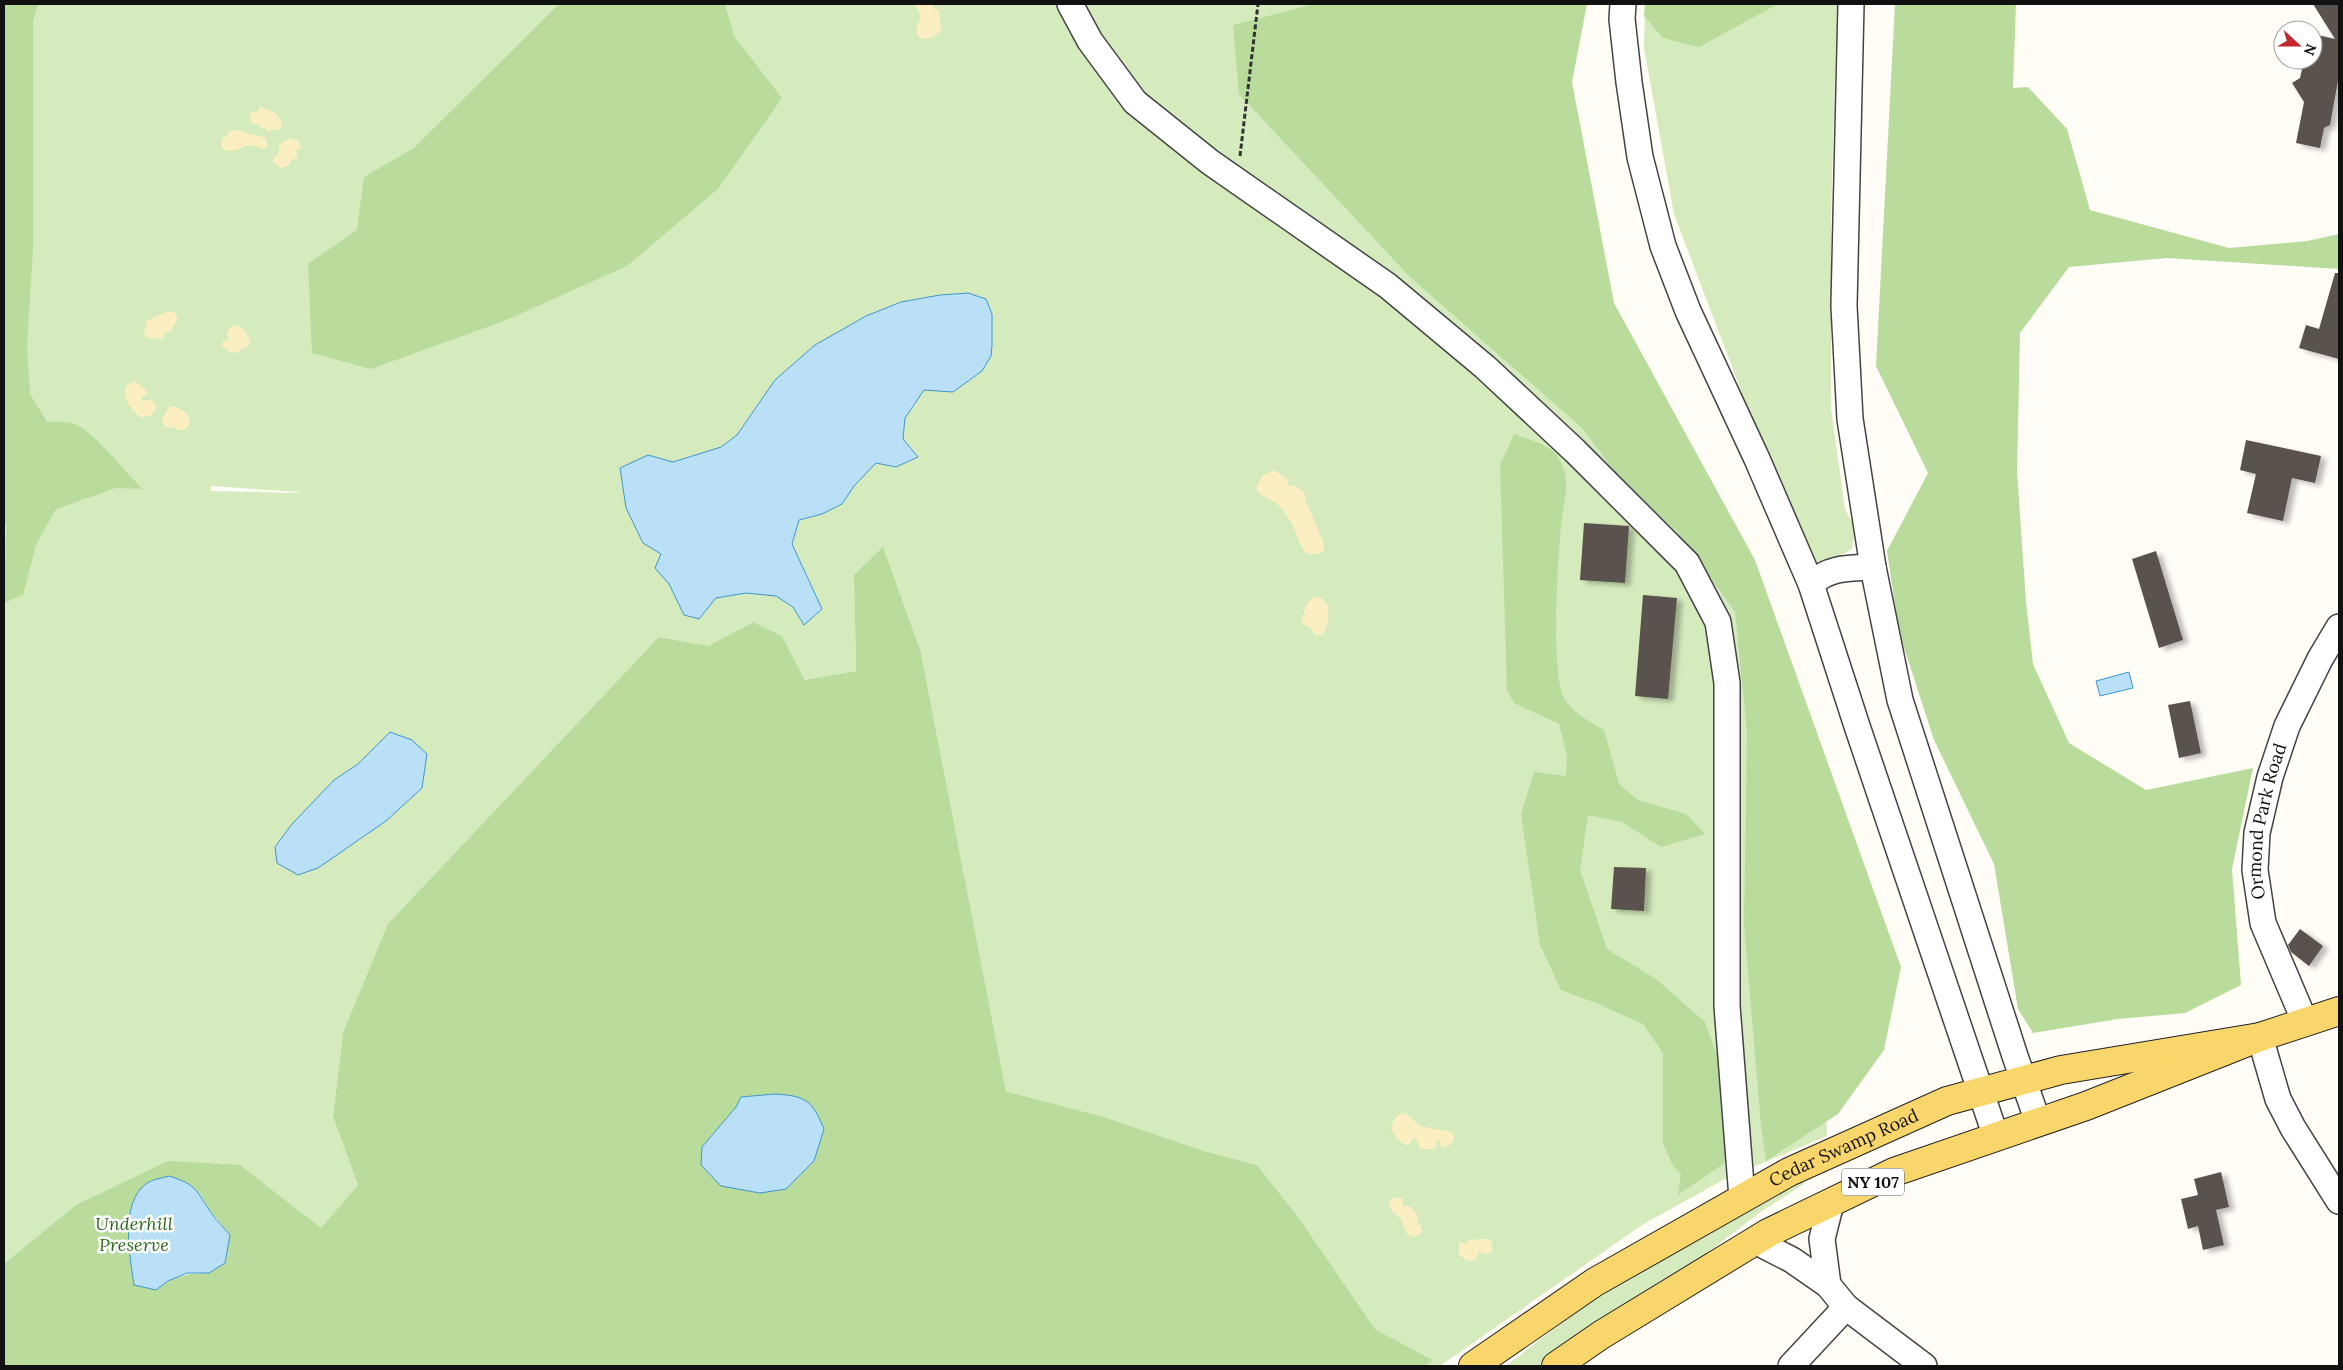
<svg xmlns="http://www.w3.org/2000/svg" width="2343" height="1370" font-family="Lora,serif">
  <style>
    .green { fill: #d5ebbd; fill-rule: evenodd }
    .forest { fill: #b9dc9c; fill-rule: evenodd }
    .sand { fill: #fbeec1 }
    .water { fill: #b9e0f7; stroke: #3f96cf }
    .building { fill: #5a524d; filter: url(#shadow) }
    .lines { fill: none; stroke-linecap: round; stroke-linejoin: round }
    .minor-casing { stroke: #444; stroke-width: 28 }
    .major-casing { stroke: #222; stroke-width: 30 }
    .path { stroke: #333; stroke-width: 3; stroke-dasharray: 5 2.5; stroke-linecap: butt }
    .minor { stroke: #fff; stroke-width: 25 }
    .major { stroke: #f9d66b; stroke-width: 28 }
    .labels { text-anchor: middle; stroke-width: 5; stroke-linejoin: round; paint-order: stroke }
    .shield { fill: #fff; stroke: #585858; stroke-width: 1 }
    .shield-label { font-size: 16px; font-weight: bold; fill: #111 }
    .street-label { font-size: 18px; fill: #111; stroke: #fff }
    .park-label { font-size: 18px; font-style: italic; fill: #2f6b1f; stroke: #fff }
  </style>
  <defs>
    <filter id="shadow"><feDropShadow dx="5.5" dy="3" stdDeviation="2.5" flood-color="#0004"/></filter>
  </defs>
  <rect width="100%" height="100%" fill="#fffdf5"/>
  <path class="green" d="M24 4H1515L1497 131 1750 602 1821 980 1827 1136 1725 1179 1642 1225 1440 1366H1425L1433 1360 1375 1329 1299 1218 1257 1165 1201 1150 1104 1117 1006 1091 921 653 854 575 856 671 805 680 782 636 753 622 708 646 659 637 343 1033 333 1117 358 1185 321 1229 262 1183 4 1366V558L9 466ZM211 486 299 492V493L211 491Z
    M1645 4H1837L1831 215V408L1845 509 1855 528 1852 549 1830 561 1812 562 1800 546 1674 214 1644 48Z
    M1804 1180V1184L1762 1211 1679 1274 1626 1306 1540 1366H1506L1616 1281 1725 1218Z"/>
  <path class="forest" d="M4 4H38L33 21V250L27 345 30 394 47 422C55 422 66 421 75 424 91 429 128 474 142 489L116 488 56 509 36 545 23 595 4 603 6 526 4 525Z
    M559 4H725L734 36 782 98 718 189 627 266 504 321 371 369 312 353 308 264 357 230 364 177 414 148Z
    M1314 4H1587L1572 82 1614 303 1755 560 1901 967 1884 1050 1838 1114 1766 1161 1761 1125 1744 925 1747 732 1735 612 1676 530 1628 489 1582 428 1409 276 1239 94 1233 25Z
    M1645 4H1778L1699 47 1663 38 1644 16Z
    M1895 4H2016L2013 88 2028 87 2067 129 2090 210 2229 248 2307 241 2339 234V269L2167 258 2069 267 2020 333 2017 471 2026 602 2033 664 2069 743 2146 790 2253 768 2232 869 2241 985 2185 1013 2118 1019 2033 1033 2018 1009 1994 864 1934 740 1899 632 1887 551 1928 473 1876 366Z
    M1514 434C1529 440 1547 443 1557 456 1573 477 1563 503 1561 526 1558 559 1550 676 1565 700 1573 713 1591 722 1604 730L1619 784 1638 800 1686 814 1705 834 1661 847 1622 822 1588 815 1580 870 1607 949 1656 979 1705 1022 1720 1064 1735 1156 1678 1195 1681 1174 1673 1166 1663 1143V1053L1643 1024 1596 1003 1561 990 1540 945 1521 814 1534 772 1566 776 1567 756 1559 724 1514 703 1507 690 1500 465Z
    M883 547 921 653 1006 1091 1104 1117 1201 1150 1257 1165 1299 1218 1375 1329 1433 1360 1425 1366H4V1264L76 1205 168 1161 240 1165 321 1228 358 1185 333 1117 343 1033 388 924 659 637 708 646 753 622 782 636 805 680 856 671 854 575ZM741 1097 721 1186 702 1147 736 1107ZM199 1192 212 1213 230 1235 209 1273C186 1273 174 1276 156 1290Z"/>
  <path class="sand" d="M915 4H932L935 9 939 10 941 31 932 38 922 39C912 33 918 25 921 16Z
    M259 107C270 109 276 113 282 121L280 129 267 131 265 127 262 129 257 124 251 123 250 113 257 112Z
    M240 130C248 136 258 133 266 139L267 147 264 149C239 139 246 152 227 151L222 147V138L228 136 229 131Z
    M290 138 298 141 301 148 296 151 298 157 290 161V165L282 168 273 162 274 156 279 154V145Z
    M168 311 175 313 178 318 170 332H165L162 339 147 338 143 331 146 327V321Z
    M233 325C244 326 247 334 250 342L246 348H241L240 352C230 354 230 352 222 346L223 341 229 340 227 335 228 330Z
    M134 382C139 383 147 389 147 395L142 397V401L152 400 157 407 151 416 147 415 143 418C132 413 122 398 126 386Z
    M173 406C183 410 188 412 190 423L185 430H178L173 427 168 428 163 424 162 420 168 408Z
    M1274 470 1288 480 1287 486 1294 485 1304 492 1306 502 1324 543V550C1317 555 1313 555 1305 552 1294 534 1295 521 1277 504 1269 498 1260 497 1256 488L1263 475Z
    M1313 597 1322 598 1329 607 1327 617 1329 619 1325 631 1321 635H1315L1310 627 1306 626 1301 620 1307 604Z
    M1401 1113 1406 1114 1420 1126 1451 1132 1454 1137C1453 1144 1449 1147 1442 1148L1438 1139 1435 1149H1420L1416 1138H1413L1408 1146 1398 1140 1391 1130 1393 1121Z
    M1397 1197 1403 1199V1206L1411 1207 1418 1216 1417 1225 1420 1224 1422 1232 1414 1237 1407 1234 1401 1220 1389 1207 1391 1200Z
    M1481 1239H1489L1492 1243V1251L1486 1255 1479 1251 1476 1260 1467 1261 1459 1254V1242L1465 1244 1469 1240Z"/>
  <path class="water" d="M968 293 986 299 992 314V345L991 356 982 371 953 392 924 390 905 418 903 439 918 457 896 467 876 463 854 486 842 504 822 514 799 520 792 544 822 609 804 625 793 607 776 596 746 593 716 598 699 619 684 615 669 584 655 568 661 554 643 543 626 508 620 468 648 455 673 462 721 447 737 435 775 380 815 345 866 316 901 302 940 295Z
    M2129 672 2133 688 2100 696 2096 681Z
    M390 732 412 740 427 754 422 788 386 821 318 868 298 875 277 863 275 847 292 824 334 780 358 764Z
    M775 1094C806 1096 812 1100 824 1129L814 1161 786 1189 760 1193 721 1186 701 1165 702 1147 736 1107 741 1097Z
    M169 1176C198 1185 196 1191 212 1214 217 1221 224 1228 230 1235L225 1263 209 1273H187L168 1281 156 1290 134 1285C130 1256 119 1203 147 1183 153 1179 163 1178 169 1176Z"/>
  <path class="building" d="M2313 4H2339V75L2330 125 2324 128 2320 148 2296 143 2304 102 2292 83 2300 78 2304 60H2313V34L2335 39Z
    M2335 273H2339V359L2299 348 2306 325 2319 329Z
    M2246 440 2321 456 2315 483 2292 478 2283 521 2247 513 2256 474 2240 470Z
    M1584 523 1629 526 1625 583 1580 580Z
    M2156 551 2183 640 2159 648 2132 559Z
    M1643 595 1677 598 1668 699 1635 696Z
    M2190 701 2201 753 2179 758 2168 705Z
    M1614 867 1646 868 1644 911 1611 909Z
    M2300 929 2323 946 2309 966 2291 952 2288 945Z
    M2221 1172 2229 1207 2216 1210 2224 1245 2203 1250 2198 1226 2188 1229 2181 1199 2198 1195 2194 1179Z"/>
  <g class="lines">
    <g class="minor-casing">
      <g id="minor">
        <path d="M1070 4 1090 41 1135 102 1210 162 1388 286 1485 367 1575 451 1687 563 1718 622 1727 683V1006L1742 1198"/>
        <path d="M1623 4 1622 19 1629 82 1640 157 1663 246 1688 311 1757 459 1811 584 1857 726 1996 1137"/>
        <path d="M1851 4 1844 306 1850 419 1873 567 1900 700 2015 1056 2038 1122"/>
        <path d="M1811 584C1829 567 1849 568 1873 567"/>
        <path id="s1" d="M2305 1022 2263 923 2255 870 2257 833 2270 777 2287 726 2320 659 2339 627"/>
        <path d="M2260 1037 2278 1099 2293 1128 2339 1201"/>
        <path d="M1755 1241 1792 1260 1828 1285 1846 1307 1924 1366"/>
        <path d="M1828 1285 1822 1239 1831 1203"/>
        <path d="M1791 1366 1846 1307"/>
      </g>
    </g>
    <g class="major-casing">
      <g id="major">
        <path id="s2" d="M1473 1366 1595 1282 1789 1172 1947 1101 2061 1070 2260 1037"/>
        <path d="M1556 1366 1601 1335 1768 1233 1894 1172 2086 1106 2260 1037 2339 1011"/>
      </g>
    </g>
    <path class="path" d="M1240 156 1258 4"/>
    <use href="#minor" class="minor"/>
    <use href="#major" class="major"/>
  </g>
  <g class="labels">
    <rect class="shield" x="1842" y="1168.5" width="62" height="27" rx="4"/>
    <g class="shield-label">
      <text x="1873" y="1188">NY 107</text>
    </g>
    <g class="street-label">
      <text dy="6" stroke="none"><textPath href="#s1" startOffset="211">Ormond Park Road</textPath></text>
      <text dy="6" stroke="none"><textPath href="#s2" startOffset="431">Cedar Swamp Road</textPath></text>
    </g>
    <g class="park-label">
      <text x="134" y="1230">Underhill<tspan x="134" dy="21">Preserve</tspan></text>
    </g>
  </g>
  <rect width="2343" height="1370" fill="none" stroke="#111111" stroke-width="10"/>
  <g transform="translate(2298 45) rotate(111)"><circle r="24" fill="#ffffff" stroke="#a0a0a0"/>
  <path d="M0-4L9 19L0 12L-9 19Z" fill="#c4262e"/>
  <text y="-8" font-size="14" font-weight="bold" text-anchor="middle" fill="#111111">N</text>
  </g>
</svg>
